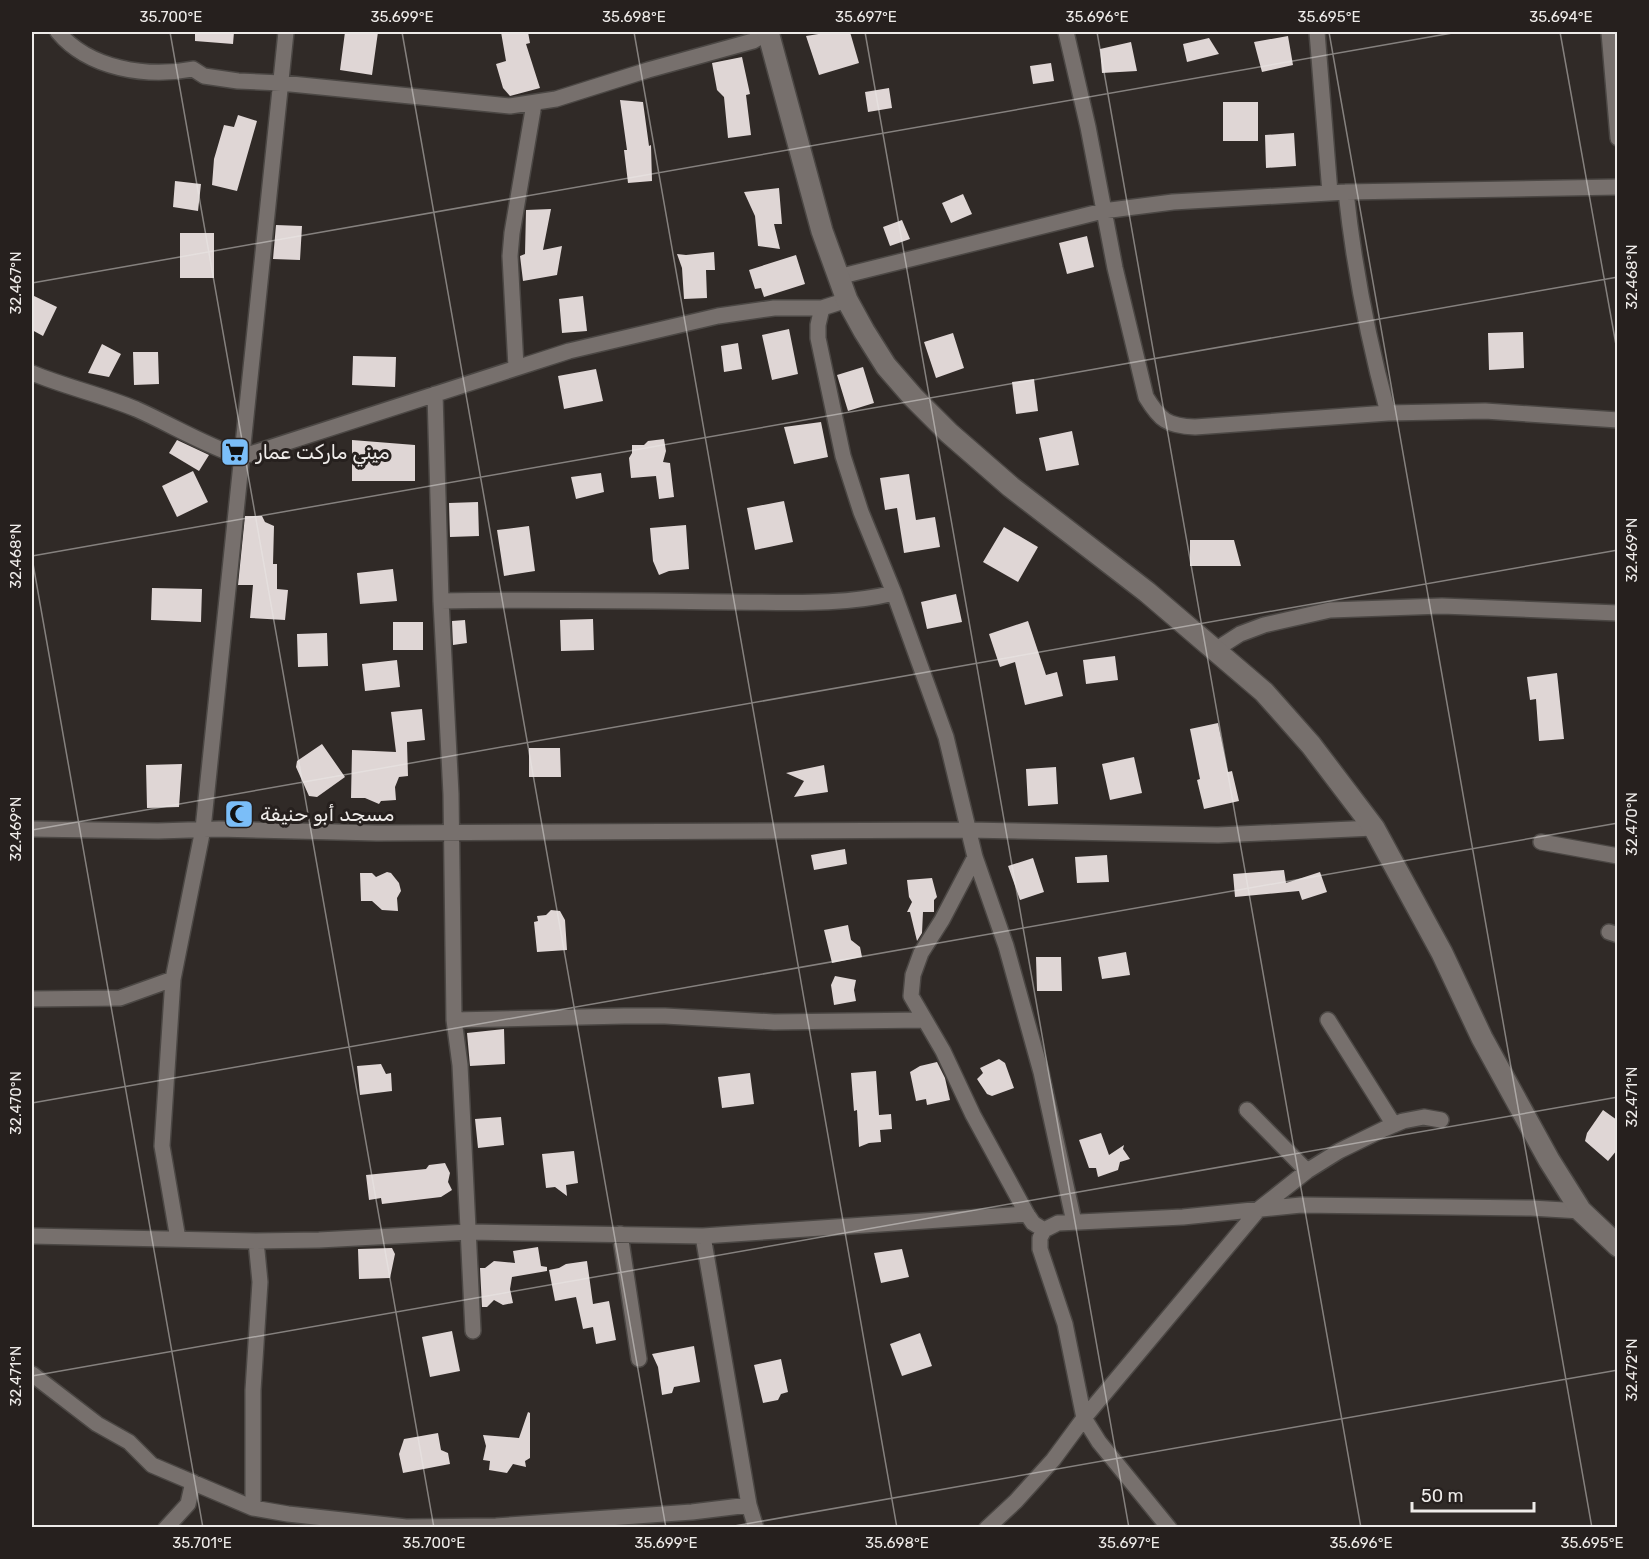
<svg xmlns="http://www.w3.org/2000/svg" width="1649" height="1559" font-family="Rubik,Cairo,sans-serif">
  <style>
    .building { fill: #dfd6d5 }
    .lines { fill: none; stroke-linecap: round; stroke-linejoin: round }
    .street-casing { stroke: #4b4744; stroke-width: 18 }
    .secondary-casing { stroke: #4b4744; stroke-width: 24 }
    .street { stroke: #77706d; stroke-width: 15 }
    .secondary { stroke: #77706d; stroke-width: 21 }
    .ticks { fill: none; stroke: #eeebe9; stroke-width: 1.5; stroke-opacity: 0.45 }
    .labels { text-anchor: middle; stroke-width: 6; stroke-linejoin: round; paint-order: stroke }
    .poi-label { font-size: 20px; fill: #eeebe9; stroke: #26201e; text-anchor: start }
    .neatline { fill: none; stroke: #eeebe9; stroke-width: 2 }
    .ticks-label { font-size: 15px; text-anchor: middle; fill: #eeebe9 }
  </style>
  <rect width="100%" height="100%" fill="#302a27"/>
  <path class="building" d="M195 32H234L233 44 195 41Z
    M345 32H378L372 75 340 70Z
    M501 32H528L530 43 526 44 540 88 510 96 503 88 496 64 506 61Z
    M831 32H850L859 63 819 75 806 36Z
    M1288 36 1293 65 1262 72 1254 42Z
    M1209 38 1219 54 1187 62 1183 44Z
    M1131 42 1137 71 1102 73 1100 49Z
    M742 57 750 94 746 95 751 135 728 138 724 97 717 90 712 63Z
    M1051 63 1054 81 1033 84 1030 66Z
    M889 88 892 108 868 112 865 92Z
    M620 100 643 102 649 146 651 145 652 181 628 183 624 150H627Z
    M1223 102H1258V141H1223Z
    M238 115 257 121 237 191 212 185 214 159 224 125 234 127Z
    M1294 133 1296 166 1266 168 1265 135Z
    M175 181 201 184 198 211 173 207Z
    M779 188 782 224H774L780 249 758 246 755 216 744 192Z
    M963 194 972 214 951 223 942 203Z
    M551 209 543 250 562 246 557 275 523 281 520 256 525 254 526 210Z
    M902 220 910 239 890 246 883 227Z
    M276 225 302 226 300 260 273 259Z
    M180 233H214V278H180Z
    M1087 236 1094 267 1067 274 1059 243Z
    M714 252 715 270H706L707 298 684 299 682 268 677 254 686 255Z
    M796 255 805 284 764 297 761 288 755 289 749 270Z
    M32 295 57 307 43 336 32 330Z
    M583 296 587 331 562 333 559 299Z
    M789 329 798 374 772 380 762 335Z
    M1523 332 1524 368 1489 370 1488 333Z
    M953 333 964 368 936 378 924 342Z
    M738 343 742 369 724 372 721 346Z
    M102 344 121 354 109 377 88 373Z
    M133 352H158L159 384 134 385Z
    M353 356 396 357 395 387 352 385Z
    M863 367 874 403 848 411 837 375Z
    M596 369 603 401 564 409 558 376Z
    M1034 379 1038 411 1016 414 1012 382Z
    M821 422 828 457 794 464 784 427Z
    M1072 431 1079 465 1046 471 1039 438Z
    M664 439 666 451 663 462 670 463 674 497 659 499 656 476 631 478 629 458 632 453V445H644L648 441Z
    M177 440 209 455 199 471 169 453Z
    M352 440 415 445V481H352Z
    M193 471 208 502 177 517 162 486Z
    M601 473 604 492 576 499 571 477Z
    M909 474 916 520 935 517 940 547 904 553 897 508 885 510 880 478Z
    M784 501 793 542 755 550 747 508Z
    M478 502 479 536 450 537 449 503Z
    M245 516H262L265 522 274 526 273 564H277V589L288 590 285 620 250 618 253 585H238Z
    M686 525 689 569 669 571 659 575 653 561 650 528Z
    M529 526 535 571 504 576 497 530Z
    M1004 527 1038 547 1018 582 983 562Z
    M1190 540H1234L1241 566H1190Z
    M393 569 397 601 360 604 357 573Z
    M152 588 202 589 201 622 151 620Z
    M956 594 962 622 927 629 921 602Z
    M593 619 594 650 561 651 560 620Z
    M465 620 467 643 453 645 452 621Z
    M1028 621 1046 675 1057 672 1063 696 1025 705 1015 662 1000 667 989 634Z
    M393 622H423V650H393Z
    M327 633 328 666 298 667 297 634Z
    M1115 656 1118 680 1086 684 1083 660Z
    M397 660 400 687 365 691 362 664Z
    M1557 673 1564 739 1539 741 1536 699 1530 700 1527 677Z
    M422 709 425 740 407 742 408 776 399 777 395 787 396 800 381 801 379 804 365 798H351L352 750 396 752 391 712Z
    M1218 723 1228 772 1232 771 1239 801 1204 809 1197 780 1200 779 1190 729Z
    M322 744 345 777 317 797 309 796 296 767 297 761Z
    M529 748H560L561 777H529Z
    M1134 757 1142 793 1110 800 1102 764Z
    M182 764 179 807 147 808 146 765Z
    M824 765 828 792 794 797 804 781 786 773Z
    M1056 767 1058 804 1028 806 1026 769Z
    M845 849 847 864 814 870 811 855Z
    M1107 855 1109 882 1077 883 1075 857Z
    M1033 858 1044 892 1020 900 1008 866Z
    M1284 870 1286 883 1320 872 1327 892 1302 900 1299 891 1235 897 1233 874Z
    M387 872 391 873 399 883 401 891 397 898 398 911 382 910 372 901H361L360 873H372L376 877Z
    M932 878 937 897 934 900V912H923L922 933 917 941 910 912H907L912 902 909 897 907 880Z
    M551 910 560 911 565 920 567 950 537 952 534 922 538 921 537 916 546 915Z
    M848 925 851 940 860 947 862 957 832 963 824 930Z
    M1126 952 1130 975 1102 979 1098 957Z
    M1036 957H1061L1062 991H1037Z
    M835 976 856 980 854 990 856 1001 834 1005 831 985Z
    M504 1029 505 1064 470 1066 467 1033Z
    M999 1059 1005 1063 1014 1088 992 1096 987 1094 977 1079 983 1073 980 1068Z
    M937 1062 945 1078 950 1100 927 1105 926 1099 916 1101 910 1072 920 1066Z
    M381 1064 386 1074 391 1073 392 1091 360 1095 357 1066Z
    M876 1071 879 1115 891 1114 892 1129 880 1130 881 1142 869 1143 859 1147 857 1110 854 1111 851 1073Z
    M750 1073 754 1104 722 1108 718 1077Z
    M1603 1110 1617 1120V1150L1608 1161 1585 1141 1587 1133Z
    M501 1117 504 1145 478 1148 475 1119Z
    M1101 1133 1109 1155 1124 1145 1123 1149 1130 1159 1120 1162 1118 1170 1098 1177 1096 1168H1089L1079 1140Z
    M574 1151 578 1183 566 1185 567 1196 555 1187 546 1188 542 1154Z
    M445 1163 450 1173 448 1182 452 1190 441 1197 382 1204 381 1198 369 1200 366 1175 426 1169 429 1165Z
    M538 1247 541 1266 547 1267V1271L512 1277 510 1289 513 1303 503 1305 494 1300 487 1307H482L480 1268H485L494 1261 515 1263 513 1251Z
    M392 1248 395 1254 390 1278 359 1279 358 1249Z
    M902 1249 909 1277 881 1283 874 1253Z
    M587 1261 593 1304 609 1301 616 1340 596 1344 593 1327 583 1329 576 1297 555 1301 549 1270 559 1268 566 1264Z
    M452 1331 460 1371 430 1377 422 1337Z
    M920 1333 932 1366 902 1376 890 1344Z
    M694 1346 700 1382 674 1387 672 1393 662 1395 658 1367 652 1354Z
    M781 1359 788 1392 781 1394 778 1400 763 1403 754 1365Z
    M528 1412 530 1413V1458L525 1461 526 1467 513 1464 507 1473 489 1470 490 1461 483 1460 486 1446 483 1435 519 1438Z
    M438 1433 441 1450 448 1453 450 1464 403 1473 399 1454 404 1439Z"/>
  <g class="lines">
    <g class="street-casing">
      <path id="street" d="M58 32C89 69 147 78 193 69L204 76 238 81 281 83 510 106 556 99 648 70 753 41 768 32
        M1066 32 1088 127 1115 268 1146 397C1160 420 1167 426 1195 427L1388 413
        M1317 32 1330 193
        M1609 32 1618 138
        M1346 192C1354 268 1368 339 1388 413L1485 411 1618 420
        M838 277 1103 211 1173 202 1346 192 1618 187
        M822 308 818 325V338L843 456 861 512 894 593 946 737 975 857 1006 946 1041 1072 1074 1222
        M516 367 510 256 512 233 534 104
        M32 373C66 387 102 395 136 409 172 425 204 445 241 457L569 351 718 316 774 308H822L847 300
        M435 394 441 601 451 794 454 1020 460 1065 473 1331
        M441 601C537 599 634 601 730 602 784 602 842 606 894 593
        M1215 650 1240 634 1264 625 1330 610 1442 606 1618 613
        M32 829 158 831 219 829 377 833 969 830 1218 835 1374 828
        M1541 842 1618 856
        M975 857 942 920 921 953 913 975 911 996 943 1051 973 1115 1027 1214 1033 1223 1044 1230
        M1609 932 1618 935
        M32 999 120 998 173 979
        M454 1020 624 1016H665L774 1022 923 1020
        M1328 1020 1394 1125
        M1247 1110 1307 1171
        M620 1234 639 1359
        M32 1236 256 1241 319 1240 469 1232 703 1236 1027 1214
        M703 1236 749 1505 756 1528
        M178 1239 162 1146 173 979 203 829 286 32
        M32 1374 97 1424 129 1442 152 1465 253 1508 288 1514 406 1527 496 1526 692 1512 749 1505
        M253 1508V1390L260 1282 256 1241
        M166 1528 188 1504 193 1482
        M987 1528 1016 1501 1053 1460 1084 1418 1259 1209 1307 1171 1339 1151 1384 1129 1403 1121 1424 1117 1441 1120
        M1169 1528 1099 1442 1084 1418 1065 1324 1040 1249V1238L1044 1230 1058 1223 1183 1217 1301 1205 1531 1208 1581 1211"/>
    </g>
    <g class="secondary-casing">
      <path id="secondary" d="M768 32 822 231 847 300 864 331 886 366 913 397 949 433 1011 487 1147 592 1264 692 1311 745 1374 828 1442 953 1482 1038 1549 1160 1581 1211 1618 1246"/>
    </g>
    <use href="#street" class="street"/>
    <use href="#secondary" class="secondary"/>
  </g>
  <path class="ticks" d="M170 32 434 1528M402 32 666 1528M634 32 897 1528M865 32 1129 1528M1097 32 1361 1528M1329 32 1592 1528M1560 32 1618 356M32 283 1458 32M32 556 1618 277M32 558 203 1528M32 830 1618 550M32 1103 1618 823M32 1376 1618 1097M723 1528 1618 1370"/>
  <defs>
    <g id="supermarket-square" transform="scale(1.5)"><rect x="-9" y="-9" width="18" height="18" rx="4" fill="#7bbef8" stroke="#26201e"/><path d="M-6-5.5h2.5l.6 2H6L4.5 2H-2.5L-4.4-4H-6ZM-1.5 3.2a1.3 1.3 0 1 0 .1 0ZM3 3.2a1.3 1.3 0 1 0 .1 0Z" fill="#111"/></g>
    <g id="mosque-square" transform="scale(1.5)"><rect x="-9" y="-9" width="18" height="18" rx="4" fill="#7bbef8" stroke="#26201e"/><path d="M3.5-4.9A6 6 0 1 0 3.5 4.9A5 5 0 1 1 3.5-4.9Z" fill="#111"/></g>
  </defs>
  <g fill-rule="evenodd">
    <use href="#supermarket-square" x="235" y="452"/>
    <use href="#mosque-square" x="239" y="814"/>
  </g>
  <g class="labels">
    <g class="poi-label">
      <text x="256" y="459">ميني ماركت عمار</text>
      <text x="260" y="821">مسجد أبو حنيفة</text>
    </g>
  </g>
  <rect width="1649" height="1559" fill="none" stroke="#26201e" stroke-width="66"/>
  <path d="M1412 1502v9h122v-9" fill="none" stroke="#eeebe9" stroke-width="3"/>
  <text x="1421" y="1502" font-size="18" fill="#eeebe9" stroke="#26201e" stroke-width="4.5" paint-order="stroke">50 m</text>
  <rect x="33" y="33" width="1583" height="1493" class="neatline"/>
  <g class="ticks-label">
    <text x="171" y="22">35.700°E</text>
    <text x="402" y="22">35.699°E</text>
    <text x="634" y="22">35.698°E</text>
    <text x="866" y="22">35.697°E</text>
    <text x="1097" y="22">35.696°E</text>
    <text x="1329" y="22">35.695°E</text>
    <text x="1561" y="22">35.694°E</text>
    <text transform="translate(1632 277) rotate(-90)" y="5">32.468°N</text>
    <text transform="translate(16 283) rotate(-90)" y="5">32.467°N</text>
    <text transform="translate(1632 550) rotate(-90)" y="5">32.469°N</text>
    <text transform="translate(16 556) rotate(-90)" y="5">32.468°N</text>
    <text transform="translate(1632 824) rotate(-90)" y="5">32.470°N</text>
    <text transform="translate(16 829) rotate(-90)" y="5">32.469°N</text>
    <text transform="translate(1632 1097) rotate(-90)" y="5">32.471°N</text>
    <text transform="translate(16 1103) rotate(-90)" y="5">32.470°N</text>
    <text transform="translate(1632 1370) rotate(-90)" y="5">32.472°N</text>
    <text transform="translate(16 1376) rotate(-90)" y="5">32.471°N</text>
    <text x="202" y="1548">35.701°E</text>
    <text x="434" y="1548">35.700°E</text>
    <text x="666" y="1548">35.699°E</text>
    <text x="897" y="1548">35.698°E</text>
    <text x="1129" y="1548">35.697°E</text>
    <text x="1361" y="1548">35.696°E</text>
    <text x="1592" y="1548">35.695°E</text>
  </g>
</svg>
